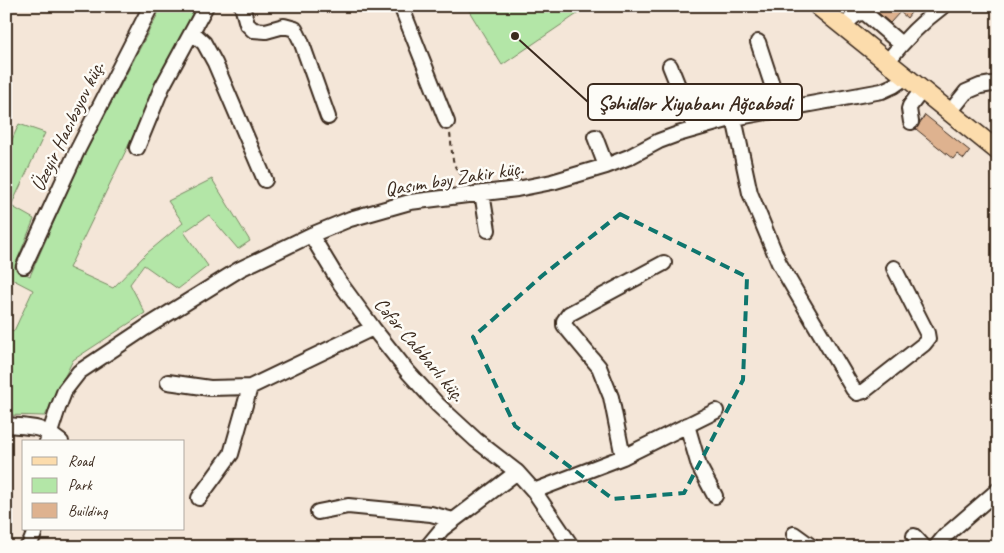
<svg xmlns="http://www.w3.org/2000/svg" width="1004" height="553" font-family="Caveat,sans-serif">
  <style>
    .green { fill: #b3e6a7; stroke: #778862 }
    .building { fill: #deb28f; stroke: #3b2a1e }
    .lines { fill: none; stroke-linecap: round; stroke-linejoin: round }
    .minor-casing { stroke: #3b2a1e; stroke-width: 18 }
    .major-casing { stroke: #3b2a1e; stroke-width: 21 }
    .path { stroke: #3b2a1e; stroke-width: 2; stroke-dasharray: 4 4; stroke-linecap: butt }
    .minor { stroke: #fdfcf7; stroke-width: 14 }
    .major { stroke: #fcdcac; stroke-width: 18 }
    .marked { fill: none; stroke: #0f766e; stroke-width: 4; stroke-dasharray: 10 6; stroke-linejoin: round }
    .labels { text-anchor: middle; stroke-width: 5; stroke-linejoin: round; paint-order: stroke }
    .street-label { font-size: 20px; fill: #3b2a1e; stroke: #fdfcf7 }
    .leader { fill: none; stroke: #3b2a1e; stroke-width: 2 }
    .callout-dot { fill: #3b2a1e; stroke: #fdfcf7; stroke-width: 2 }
    .callout { fill: #fdfcf7; stroke: #3b2a1e; stroke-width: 2 }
    .callout-label { font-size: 21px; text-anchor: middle; font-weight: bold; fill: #3b2a1e }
  </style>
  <rect width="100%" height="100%" fill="#f4e6d8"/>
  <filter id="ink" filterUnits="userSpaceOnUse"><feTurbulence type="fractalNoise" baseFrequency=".02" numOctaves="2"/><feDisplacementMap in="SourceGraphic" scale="10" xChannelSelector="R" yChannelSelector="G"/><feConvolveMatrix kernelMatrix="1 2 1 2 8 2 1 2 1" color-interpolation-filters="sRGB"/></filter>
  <g filter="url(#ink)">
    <path class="green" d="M162 6H196L69 268 113 288 147 253 183 223 168 201 212 179 250 241 238 249 209 215 184 232 208 266 178 289 144 265 130 284 145 313 73 360 45 416 6 415V328L14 331 33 290 6 276V241L8 236 6 235V153L19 124 45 133 11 206 34 219 14 268 30 276 78 167Z
      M466 6H589L502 65Z"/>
    <path class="building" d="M877 6H916L907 18 900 12 890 23 874 9Z
      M925 115 970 151 964 159 957 154 953 159 916 129Z"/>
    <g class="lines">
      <g class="minor-casing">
        <path id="minor" d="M242 6 247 24 253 30 266 31 284 26 295 29 301 41 328 117
          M401 6 447 122
          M844 27C850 20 855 12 865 13L901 44
          M192 32 204 43 215 63 265 180
          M758 42 780 109
          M887 62C904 40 920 23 943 6
          M670 66 695 128
          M950 112 966 92 980 86 998 83
          M734 118 750 193 779 263 853 389 857 393 864 391 924 344 928 339 927 333 894 268
          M911 122 909 109 910 106 922 90
          M595 137 606 166
          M137 148 162 87 206 6
          M482 193 488 230
          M311 235 340 283 373 328 408 372 438 405 476 440 517 472 534 491 572 547
          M24 266 77 151 151 6
          M168 382 210 388 250 387 373 328
          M6 425C32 427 40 425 61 442
          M687 425 699 466 715 496
          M47 442 58 408 65 390 79 372 145 328 240 269 311 235 350 219 410 202 517 189 552 182 606 166 629 157 659 141 678 134 734 118 882 91 893 86 906 77
          M623 457 611 397 599 367 564 325V321L569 314 664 263
          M534 491 623 457 716 411
          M199 498 231 454 250 387
          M318 512 348 506 431 514 453 520
          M794 534 812 547
          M914 536 924 547
          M27 547 29 546 34 534 35 529
          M427 547 442 529 517 472
          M936 547 945 536 998 490"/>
      </g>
      <g class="major-casing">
        <path id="major" d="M818 6 998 151"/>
      </g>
      <path class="path" d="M450 134C452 144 451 157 455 166 458 173 464 175 466 183"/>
      <use href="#minor" class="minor"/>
      <use href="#major" class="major"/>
    </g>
  </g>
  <path class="marked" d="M620 214 747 277 743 380 684 493 613 499 515 426 473 337 543 275Z"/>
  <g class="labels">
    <g class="street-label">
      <text transform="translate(67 126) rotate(-64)" y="7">Üzeyir Hacıbəyov küç.</text>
      <text transform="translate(454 178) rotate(-9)" y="7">Qasım bəy Zakir küç.</text>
      <text transform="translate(420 349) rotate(50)" y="7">Cəfər Cabbarlı küç.</text>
    </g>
  </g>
  <path class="leader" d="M515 36L588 102"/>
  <circle class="callout-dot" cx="515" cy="36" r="5"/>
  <rect class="callout" x="588" y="84" width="214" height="36" rx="5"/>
  <g class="callout-label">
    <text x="695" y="110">Şəhidlər Xiyabanı Ağcabədi</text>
  </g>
  <rect width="1004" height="553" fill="none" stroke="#fdfcf7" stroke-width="25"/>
  <rect x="12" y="12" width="979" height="528" fill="none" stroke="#3b2a1e" stroke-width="2" filter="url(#ink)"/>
  <rect x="22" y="440" width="162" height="90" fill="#fdfcf7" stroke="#afa8a0"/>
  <rect x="32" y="457" width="25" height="8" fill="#fcdcac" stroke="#afa8a0"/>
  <text x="68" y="466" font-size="15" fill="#3b2a1e">Road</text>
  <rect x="32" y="478" width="25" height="15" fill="#b3e6a7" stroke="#afa8a0"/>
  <text x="68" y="490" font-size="15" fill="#3b2a1e">Park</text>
  <rect x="32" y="503" width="25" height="15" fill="#deb28f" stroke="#afa8a0"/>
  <text x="68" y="516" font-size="15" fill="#3b2a1e">Building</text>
</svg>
